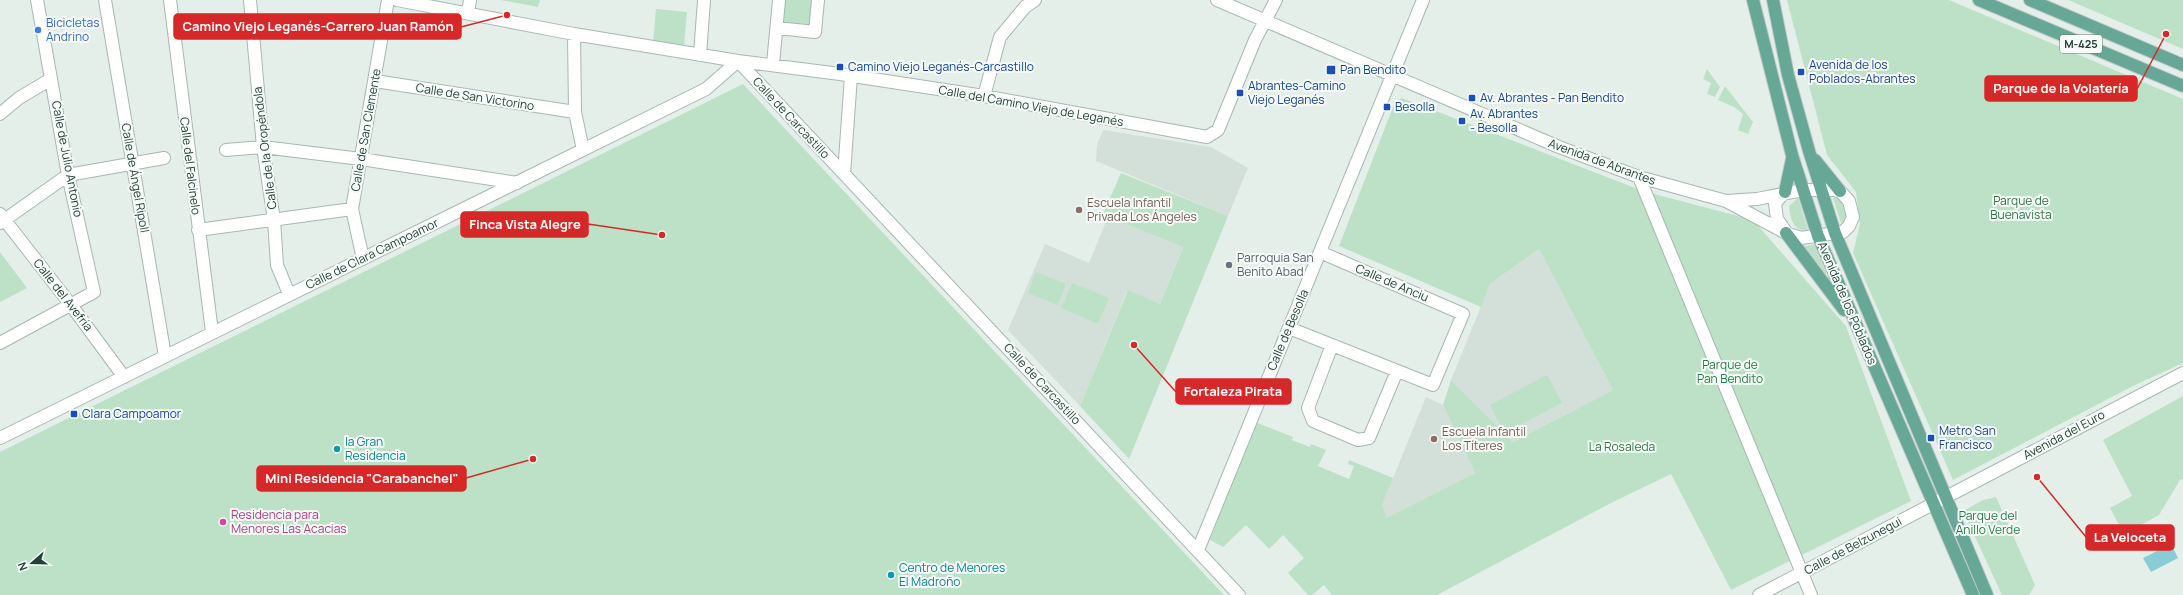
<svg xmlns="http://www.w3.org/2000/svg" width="2183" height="595" font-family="Manrope,sans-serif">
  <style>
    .built { fill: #d3dfd9 }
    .green { fill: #bde1c6 }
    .water { fill: #8accd6 }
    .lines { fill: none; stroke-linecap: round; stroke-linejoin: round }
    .minor-casing { stroke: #a7b8b1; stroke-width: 14 }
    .major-casing { stroke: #c1cac8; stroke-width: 14 }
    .minor { stroke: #fff; stroke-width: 12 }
    .major { stroke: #67a795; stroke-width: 12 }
    .shop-dot { fill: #3f7fe0; stroke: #f6fbf8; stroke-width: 1.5 }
    .transit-dot { fill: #1a4fb4; stroke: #f6fbf8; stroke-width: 1.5 }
    .education-dot { fill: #8d6e63; stroke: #f6fbf8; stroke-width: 1.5 }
    .worship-dot { fill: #6b7280; stroke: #f6fbf8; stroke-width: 1.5 }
    .culture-dot { fill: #0f9aa8; stroke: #f6fbf8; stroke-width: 1.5 }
    .hotel-dot { fill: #d1479c; stroke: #f6fbf8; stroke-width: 1.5 }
    .labels { text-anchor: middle; stroke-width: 4; stroke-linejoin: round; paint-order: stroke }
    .shield { fill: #f6fbf8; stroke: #627a72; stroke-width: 1 }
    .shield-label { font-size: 11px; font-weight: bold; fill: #224239 }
    .shop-label { font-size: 12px; fill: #366cbe; stroke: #f6fbf8; text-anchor: start }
    .transit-label { font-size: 12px; fill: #164399; stroke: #f6fbf8; text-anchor: start }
    .street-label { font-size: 12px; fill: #224239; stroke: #f6fbf8 }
    .park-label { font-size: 12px; fill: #297c48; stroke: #f6fbf8 }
    .education-label { font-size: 12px; fill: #785e54; stroke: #f6fbf8; text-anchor: start }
    .worship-label { font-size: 12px; fill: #5b616d; stroke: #f6fbf8; text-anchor: start }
    .culture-label { font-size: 12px; fill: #0d838f; stroke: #f6fbf8; text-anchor: start }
    .hotel-label { font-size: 12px; fill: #b23c85; stroke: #f6fbf8; text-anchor: start }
    .leader { fill: none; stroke: #d62828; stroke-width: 1.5 }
    .callout-dot { fill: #d62828; stroke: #f6fbf8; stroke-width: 1.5 }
    .callout { fill: #d62828; stroke: #d62828; stroke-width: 1.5 }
    .callout-label { font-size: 13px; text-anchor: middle; font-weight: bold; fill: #fff }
  </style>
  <rect width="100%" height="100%" fill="#e5efea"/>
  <path class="built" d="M1103 130 1211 147 1248 168 1228 216 1096 161 1097 145Z
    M1115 218 1183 246 1160 304 1127 291 1080 406 1008 330 1045 244 1089 263 1107 219 1113 222Z
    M1539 249 1613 390 1513 442 1451 380 1490 284Z
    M1426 397 1443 405 1475 473 1387 519 1382 505Z"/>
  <path class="green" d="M501 0H540L538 7Z
    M779 0H818L815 32 777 28Z
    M1787 0H1949L2183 99V363L2131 387 1953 480 1853 253 1860 224 1856 192 1827 155Z
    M2068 0H2183V49Z
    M656 9 687 12 684 46 653 43Z
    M1707 69 1720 87 1715 97 1707 94 1711 83 1703 79Z
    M743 84 1224 595H0V452Z
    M1725 86 1753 122 1748 134 1738 130 1743 114 1734 107 1718 100Z
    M1402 98 1643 191 1753 220 1846 326 1911 501 1731 590 1671 474 1611 503 1437 595H1332L1324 585 1312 595H1308L1288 573 1304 558 1283 535 1269 549 1246 525 1223 547 1210 540 1255 422 1293 437 1292 440 1310 447 1311 444 1326 450 1318 466 1349 479 1354 466 1348 464 1349 460 1393 478 1382 505 1387 518 1475 473 1443 405 1451 380 1504 433 1490 405 1547 375 1562 403 1504 433 1513 442 1613 390 1539 249 1490 284 1481 307 1339 246 1395 102Z
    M1121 173 1228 216 1129 459 1080 406 1128 290 1160 304 1183 247 1103 214Z
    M1836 197 1840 198 1849 213 1845 222 1841 223 1833 198Z
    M1798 198 1808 230C1793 232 1790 218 1789 206Z
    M1814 244 1826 273 1823 274 1802 247Z
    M0 252 27 288 0 302Z
    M1036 272 1066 284 1058 305 1028 293Z
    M1072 283 1109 298 1098 324 1061 308Z
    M2183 396V479L2180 480 2159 515 2124 534 2110 508 2132 496 2103 440Z
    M1996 497 2035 585 2029 595H2002L1963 511 1983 500Z"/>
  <path class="water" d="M2171 544 2178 558 2151 572 2143 558Z"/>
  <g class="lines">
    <g class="minor-casing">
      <path id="minor" d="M105 0 165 356
        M170 0 212 332
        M250 0 263 147 274 220 277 265 289 294
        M397 0 574 34 738 61 840 74 984 96 1207 137 1218 130 1255 40 1276 0
        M1217 0 1559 147 1639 177 1726 201 1786 233 1801 238 1843 232 1849 226 1853 217 1849 201 1840 191 1834 190H1803L1757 199 1726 201
        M468 13 470 0
        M777 28 815 32 818 0
        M574 34 575 112 583 150
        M700 55 704 0
        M773 64 779 0
        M375 81 575 112
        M984 96 1000 37 1025 7 1035 0
        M0 114 19 98 51 79
        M226 150 263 147 361 159 517 183
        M844 174 851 76
        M1639 177 1811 595
        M1785 192 1775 203 1777 219 1786 232
        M0 214 71 305 124 377
        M0 223 68 175 164 158
        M198 230 352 209
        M363 259 352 209 388 0
        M1289 328 1433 385 1463 314 1320 252
        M0 343 94 292 68 175 37 0
        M1332 345 1308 408 1313 421 1358 440 1369 438 1397 371
        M0 438 706 89 738 61 1239 595
        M1198 550 1423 0
        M1759 595 2183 373"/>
    </g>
    <g class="major-casing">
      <path id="major" d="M1753 0 1792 155 1818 236 1973 595
        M1773 0 1788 75 1809 151 1835 233 1987 595
        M1979 0 2183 86
        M2030 0 2183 65
        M1815 160 1840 191
        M1785 192 1792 159
        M1786 233 1844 310"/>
    </g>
    <use href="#minor" class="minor"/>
    <use href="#major" class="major"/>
  </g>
  <circle class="shop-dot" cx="38" cy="30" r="4"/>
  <g class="transit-dot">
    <rect x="836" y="63" width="8" height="8" rx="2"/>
    <rect x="1326" y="65" width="10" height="10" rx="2"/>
    <rect x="1797" y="68" width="8" height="8" rx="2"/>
    <rect x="1236" y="89" width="8" height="8" rx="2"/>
    <rect x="1468" y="94" width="8" height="8" rx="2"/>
    <rect x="1383" y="103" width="8" height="8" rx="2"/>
    <rect x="1458" y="117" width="8" height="8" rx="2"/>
    <rect x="70" y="410" width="8" height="8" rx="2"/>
    <rect x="1927" y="434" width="8" height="8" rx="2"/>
  </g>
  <g class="education-dot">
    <circle cx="1079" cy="210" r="4"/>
    <circle cx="1434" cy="439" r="4"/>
  </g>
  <circle class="worship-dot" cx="1229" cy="265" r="4"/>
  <g class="culture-dot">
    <circle cx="337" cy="449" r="4"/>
    <circle cx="891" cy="575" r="4"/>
  </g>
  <circle class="hotel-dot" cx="223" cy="522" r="4"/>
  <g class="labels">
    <rect class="shield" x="2060" y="35" width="42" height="18" rx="3"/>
    <g class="shield-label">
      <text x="2081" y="48">M-425</text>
    </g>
    <g class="shop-label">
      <text x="46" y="27">Bicicletas<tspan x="46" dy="14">Andrino</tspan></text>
    </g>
    <g class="transit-label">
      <text x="1809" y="69">Avenida de los<tspan x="1809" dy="14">Poblados-Abrantes</tspan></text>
      <text x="848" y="71">Camino Viejo Leganés-Carcastillo</text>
      <text x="1340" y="74">Pan Bendito</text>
      <text x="1248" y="90">Abrantes-Camino<tspan x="1248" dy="14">Viejo Leganés</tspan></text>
      <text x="1480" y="102">Av. Abrantes - Pan Bendito</text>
      <text x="1395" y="111">Besolla</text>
      <text x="1470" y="118">Av. Abrantes<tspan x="1470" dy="14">- Besolla</tspan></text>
      <text x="82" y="418">Clara Campoamor</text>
      <text x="1939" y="435">Metro San<tspan x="1939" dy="14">Francisco</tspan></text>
    </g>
    <g class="street-label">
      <text transform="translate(475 97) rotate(9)" y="4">Calle de San Victorino</text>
      <text transform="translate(1031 106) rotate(10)" y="4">Calle del Camino Viejo de Leganés</text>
      <text transform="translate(791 118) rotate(47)" y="4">Calle de Carcastillo</text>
      <text transform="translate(366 130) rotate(-80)" y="4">Calle de San Clemente</text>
      <text transform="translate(265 148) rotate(-97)" y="4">Calle de la Oropéndola</text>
      <text transform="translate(67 159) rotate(79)" y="4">Calle de Julio Antonio</text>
      <text transform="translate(1602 162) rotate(20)" y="4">Avenida de Abrantes</text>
      <text transform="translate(190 166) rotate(83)" y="4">Calle del Falcinelo</text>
      <text transform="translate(135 178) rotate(80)" y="4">Calle de Ángel Ripoll</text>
      <text transform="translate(372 254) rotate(-26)" y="4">Calle de Clara Campoamor</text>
      <text transform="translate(1392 283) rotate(23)" y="4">Calle de Anciu</text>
      <text transform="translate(63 295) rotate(52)" y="4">Calle del Avefría</text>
      <text transform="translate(1847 303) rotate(67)" y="4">Avenida de los Poblados</text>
      <text transform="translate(1288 330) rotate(-67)" y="4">Calle de Besolla</text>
      <text transform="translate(1042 384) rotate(47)" y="4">Calle de Carcastillo</text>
      <text transform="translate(2064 435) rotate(-28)" y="4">Avenida del Euro</text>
      <text transform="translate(1853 546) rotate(-28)" y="4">Calle de Belzunegui</text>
    </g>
    <g class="park-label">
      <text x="2021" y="205">Parque de<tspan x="2021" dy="14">Buenavista</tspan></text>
      <text x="1730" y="369">Parque de<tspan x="1730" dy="14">Pan Bendito</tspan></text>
      <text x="1622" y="451">La Rosaleda</text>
      <text x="1988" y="520">Parque del<tspan x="1988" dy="14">Anillo Verde</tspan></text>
    </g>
    <g class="education-label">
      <text x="1087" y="207">Escuela Infantil<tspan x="1087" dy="14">Privada Los Ángeles</tspan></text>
      <text x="1442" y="436">Escuela Infantil<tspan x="1442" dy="14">Los Títeres</tspan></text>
    </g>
    <g class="worship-label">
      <text x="1237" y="262">Parroquia San<tspan x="1237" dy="14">Benito Abad</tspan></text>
    </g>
    <g class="culture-label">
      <text x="345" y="446">la Gran<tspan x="345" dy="14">Residencia</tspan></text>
      <text x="899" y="572">Centro de Menores<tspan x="899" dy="14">El Madroño</tspan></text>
    </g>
    <g class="hotel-label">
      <text x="231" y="519">Residencia para<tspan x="231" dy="14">Menores Las Acacias</tspan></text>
    </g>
  </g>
  <path class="leader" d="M507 15L461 27M2166 34L2137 89M662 235L588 224M1134 345L1176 392M533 459L466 478M2037 477L2086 537"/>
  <g class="callout-dot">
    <circle cx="507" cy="15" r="4"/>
    <circle cx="2166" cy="34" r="4"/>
    <circle cx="662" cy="235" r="4"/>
    <circle cx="1134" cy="345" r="4"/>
    <circle cx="533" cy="459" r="4"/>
    <circle cx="2037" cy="477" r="4"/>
  </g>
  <g class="callout">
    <rect x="174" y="14" width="287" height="25" rx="4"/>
    <rect x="1985" y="76" width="152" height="25" rx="4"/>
    <rect x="461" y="212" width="127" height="25" rx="4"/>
    <rect x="1176" y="379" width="115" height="25" rx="4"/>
    <rect x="257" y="466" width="209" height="25" rx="4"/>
    <rect x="2086" y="525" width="88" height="25" rx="4"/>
  </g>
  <g class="callout-label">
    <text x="318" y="31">Camino Viejo Leganés-Carrero Juan Ramón</text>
    <text x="2061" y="93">Parque de la Volatería</text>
    <text x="525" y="229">Finca Vista Alegre</text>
    <text x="1233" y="396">Fortaleza Pirata</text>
    <text x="362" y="483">Mini Residencia "Carabanchel"</text>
    <text x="2130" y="542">La Veloceta</text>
  </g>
  <g transform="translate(32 563) rotate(250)" stroke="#f6fbf8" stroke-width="3" paint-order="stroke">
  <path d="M0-3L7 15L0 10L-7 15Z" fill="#224239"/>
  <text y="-6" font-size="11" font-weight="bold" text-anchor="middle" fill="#224239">N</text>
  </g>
</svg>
